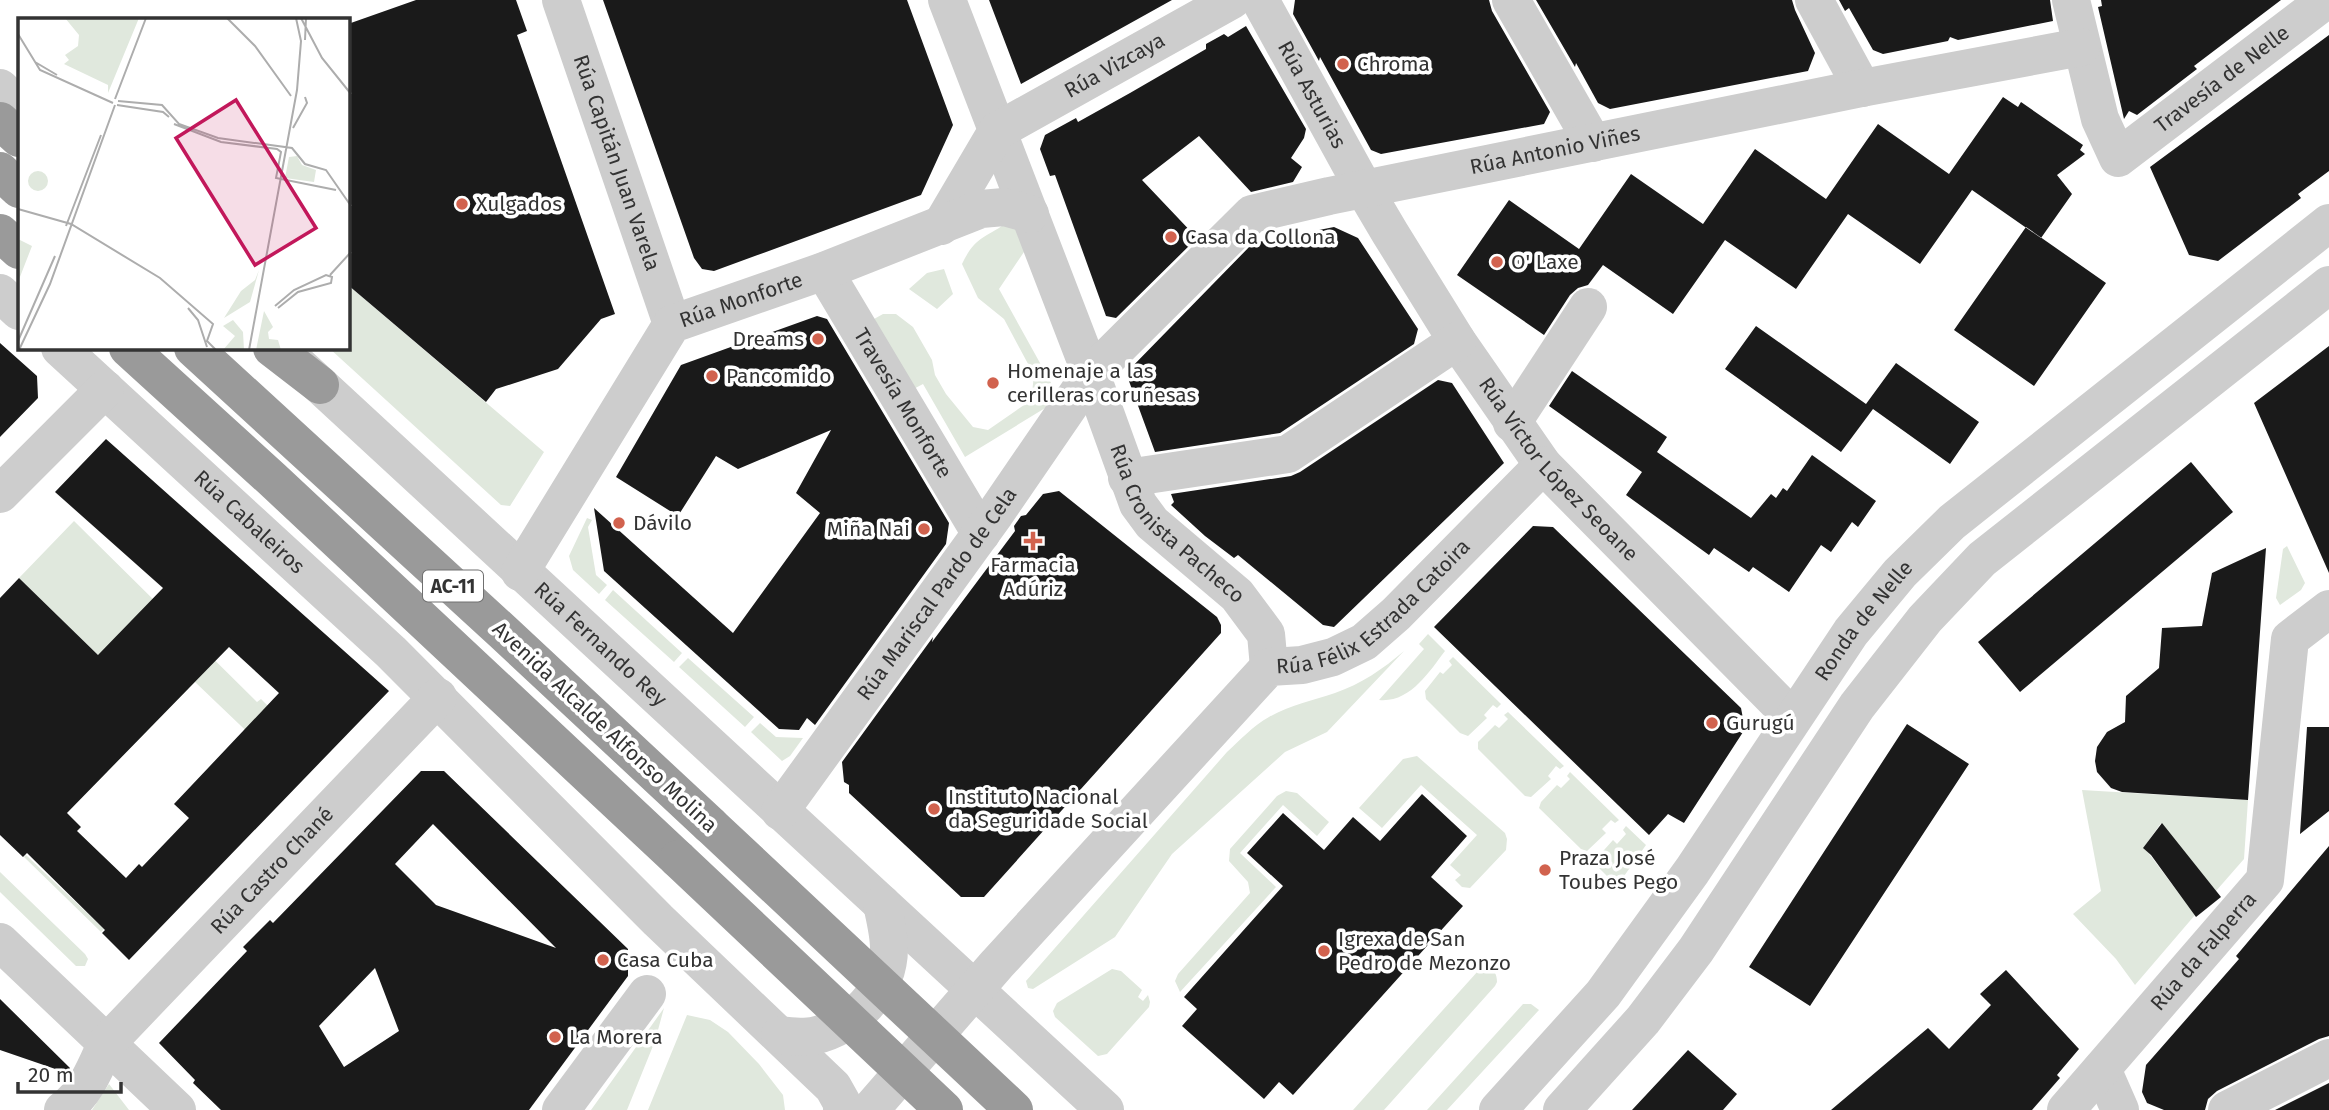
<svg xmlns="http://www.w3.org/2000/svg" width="2329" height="1110" font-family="'Fira Sans',sans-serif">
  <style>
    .green { fill: #e0e8dd }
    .building { fill: #1a1a1a; fill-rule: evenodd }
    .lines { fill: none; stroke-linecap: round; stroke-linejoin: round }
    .minor { stroke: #cdcdcd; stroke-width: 38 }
    .highway { stroke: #9a9a9a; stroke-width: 38 }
    .highway-bridge { stroke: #9a9a9a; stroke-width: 38 }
    .poi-dot { fill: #d1624e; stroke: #fff; stroke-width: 2.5 }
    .labels { text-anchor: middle; stroke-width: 7; stroke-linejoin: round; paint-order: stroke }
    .shield { fill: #fff; stroke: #707070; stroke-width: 2 }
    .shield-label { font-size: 19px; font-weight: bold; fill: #333 }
    .poi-label { font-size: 21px; fill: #333; stroke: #fff; text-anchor: start }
    .street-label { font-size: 21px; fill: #333; stroke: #fff }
    .inset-road { fill: none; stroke: #adadad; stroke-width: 2 }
    .view { fill: #c2185b; fill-opacity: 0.15; stroke: #c2185b; stroke-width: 3.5 }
    .inset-edge { fill: none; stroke: #333; stroke-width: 3.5 }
  </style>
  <rect width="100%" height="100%" fill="#fff"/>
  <path class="green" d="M1005 224 1018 227 1028 246 999 289 1060 399 965 457 923 384 906 393 874 319 883 314H896L913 327 932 360 935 375 946 394 973 427 988 430 1024 405 1032 393 1034 375 1004 319 978 298 962 264C975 237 983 239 1005 224Z
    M944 269 953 294 937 309 909 289 927 273Z
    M348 285 544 452 510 506 501 505 329 348H348Z
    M587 518 592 520 588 527 596 575 607 585 599 594 573 570 569 556Z
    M74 521 257 702 261 699 293 731 260 744 195 682 94 785 31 724 98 655 19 578Z
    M2287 546 2305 583 2301 590 2280 605 2276 598 2283 549Z
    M613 590 682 653 674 662 605 600Z
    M1428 634 1445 651C1429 672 1410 703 1379 700L1424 649 1419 644Z
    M1404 651 1327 732 1285 752 1172 854 1115 937 1033 989 1028 988 1026 981 1227 752C1240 740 1253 726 1269 717 1290 705 1312 701 1335 693 1361 684 1383 669 1404 651Z
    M1453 657 1501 704 1497 708 1493 705 1484 715 1487 718 1468 736 1460 733 1426 699 1425 691 1440 672 1443 674 1452 665 1449 661Z
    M688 658 754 717 745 727 679 667Z
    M1508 712 1564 766 1560 769 1556 766 1548 776 1551 779 1531 797 1525 796 1478 749V742L1495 725 1499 728 1508 719 1504 715Z
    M760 723 776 737 803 738 790 756 782 761 751 732Z
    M1417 756 1505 833 1507 839 1506 850 1470 888 1462 887 1455 880 1461 875 1450 865 1477 835 1421 785 1382 828 1359 808 1403 759Z
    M1570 772 1619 820 1615 823 1611 820 1602 829 1606 833 1587 851 1581 849 1539 808 1541 802 1557 785 1561 788 1570 779 1567 776Z
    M2082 790 2248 800 2244 859 2216 891 2161 823 2144 847 2195 915 2135 985 2116 959 2073 914 2101 891Z
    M1286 791 1297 793 1329 822 1317 836 1283 805 1240 853 1276 887 1180 992 1175 981 1178 974 1250 893 1248 882 1229 861 1230 849 1277 796Z
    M1626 826 1646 845 1617 886 1597 866 1596 859 1613 840 1617 844 1626 834 1623 830Z
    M26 855 104 929 101 932 24 857Z
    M0 872 85 954 88 959 85 966H76L0 892Z
    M1485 968C1494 968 1497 974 1497 982L1495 986 1384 1110H1353L1478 971Z
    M1112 969 1121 971 1142 990 1138 997 1143 1001 1148 995 1150 1002 1149 1007 1107 1054 1098 1056 1055 1017 1053 1011 1057 1003Z
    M1523 1004H1531L1539 1010 1447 1110H1427Z
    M664 1008 655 1041 627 1110H591Z
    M687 1015 710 1020 728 1032 759 1064 783 1095 785 1110H648Z
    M109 1084 129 1110H92Z"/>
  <path class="building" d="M416 0H516L527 31 517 35 615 314 601 319 558 369 496 389 486 402 348 285V24Z
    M603 0H907L953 125 921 195 714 271 702 269 694 258Z
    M989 0H1172L1021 84Z
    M1295 0H1489L1492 11 1550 112 1544 124 1381 154 1371 150 1320 57 1319 61 1293 14Z
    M1536 0H1792L1795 10 1815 53 1808 71 1610 109 1598 103 1576 63 1575 67Z
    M1839 0H2050L2053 21 1958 40 1950 37 1948 41 1883 54 1873 50 1849 8 1845 11Z
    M2101 0H2281L2194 66 2197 69 2137 115 2129 111 2124 119 2098 7 2102 6Z
    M1246 26 1306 129 1304 138 1291 158 1302 167 1293 182 1251 192 1199 136 1142 180 1197 238 1116 318 1106 316 1055 175 1050 176 1040 149 1045 135 1076 118 1078 122 1130 93 1206 49V44L1224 34 1228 37Z
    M2329 35V171L2298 194 2301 198 2218 261 2189 255 2150 167Z
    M2003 97 2018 107 2021 102 2083 145 2080 150 2085 154 2057 175 2072 194 2041 238 1972 190 1920 264 1848 214 1796 289 1725 240 1673 314 1603 265 1588 285 1578 288 1570 295 1544 335 1457 275 1509 200 1579 249 1631 174 1703 224 1755 149 1826 199 1878 124 1949 174Z
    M1334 227 1358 238 1418 329 1414 344 1280 433 1155 452 1126 373 1253 243Z
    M2026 227 2106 283 2034 386 1954 330Z
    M817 316 827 319 949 523 946 544 815 725 807 718 799 730 779 729 604 571 594 508 733 633 820 513 796 493 831 430 738 469 716 456 678 516 616 477 681 365Z
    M1756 326 1866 404 1896 363 1979 422 1950 464 1873 409 1841 452 1725 369Z
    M0 343 37 376 38 398 0 437Z
    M2329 346V573L2254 403Z
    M1572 371 1667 437 1657 452 1751 518 1771 494 1776 498 1783 488 1787 491 1812 455 1876 501 1858 527 1852 522 1831 552 1821 545 1789 592 1753 567 1749 572 1714 548 1709 555 1626 495 1642 472 1549 406Z
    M1438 380 1452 383 1504 463 1334 627 1323 625 1238 555 1234 558 1205 536 1171 505 1174 502 1171 494 1291 476 1300 472Z
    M106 439 389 691 129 960 102 933 105 930 27 853 23 857 0 835V598L19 578 98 655 163 588 55 492ZM229 647 279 693 174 804 189 818 142 867 139 864 126 878 77 831 81 827 67 813Z
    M2191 462 2233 512 2020 692 1978 642Z
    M1059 491 1217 617 1221 625V633L984 897H961L849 793V785L844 782 842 762 933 637 932 642 1006 543 1015 531 1014 526 1021 516 1026 515 1043 494Z
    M1533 526 1553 527 1741 708 1745 729 1684 823 1668 814 1649 835 1434 627Z
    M2266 548 2248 800 2122 792 2111 788 2097 772 2095 761 2097 747 2107 732 2125 722 2126 696 2159 668 2162 628 2202 626 2212 573Z
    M1907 724 1969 764 1810 1006 1749 967Z
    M2307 727H2329V811L2300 834Z
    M421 771H444L628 949V976L529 1110H221L193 1083 195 1080 159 1043 247 951 243 947 270 920 273 923ZM433 824 556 948 436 905 395 864ZM375 968 399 1031 344 1067 319 1026Z
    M1422 794 1467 836 1431 877 1463 906 1293 1095 1279 1082 1264 1099 1182 1026 1197 1009 1184 997 1283 886 1247 853 1283 813 1324 850 1353 817 1380 841Z
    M2162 823 2221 897 2196 917 2151 855 2143 848Z
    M2329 846V1036L2319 1039 2217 1091 2208 1099 2205 1110H2164L2147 1103 2142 1092 2146 1065 2239 959 2236 956Z
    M2006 970 2079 1049 2057 1075 2060 1078 2032 1110H1831L1928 1028 1949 1049 1991 1005 1980 994Z
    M0 999 70 1068 67 1073 0 1050Z
    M1688 1050 1737 1094 1723 1110H1632Z
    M2329 1083V1110H2275Z"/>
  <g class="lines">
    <g class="minor">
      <path id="s1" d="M561 0 672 324"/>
      <path id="s2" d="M947 0 1091 374 1138 504 1152 523 1237 595 1266 634 1269 667"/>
      <path id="s3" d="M1260 0 1364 189 1390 233 1457 341 1543 465 1793 718"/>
      <path d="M1511 0 1593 143"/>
      <path d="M1814 0 1862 88"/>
      <path id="s4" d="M2071 0 2100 119 2118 158 2326 0"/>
      <path d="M0 88 19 106"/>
      <path id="s5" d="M941 226 997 131 1232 0"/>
      <path id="s6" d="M824 271 981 534"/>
      <path d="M0 293 19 311"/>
      <path id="s7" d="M60 348 391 652 658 920 833 1087 842 1103V1110"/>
      <path id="s8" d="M295 362 1105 1110"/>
      <path d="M1512 423 1588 307"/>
      <path d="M1127 478 1288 454 1457 341"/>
      <path d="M0 494 105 389"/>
      <path id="s9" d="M520 572 672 324 824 271 981 209 1004 207 1030 214"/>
      <path id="s10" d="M780 811 995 514 1091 374 1252 214 1329 196 1862 88 2081 47"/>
      <path d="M0 942 177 1110"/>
      <path d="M780 1035C790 1036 803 1038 813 1036 853 1027 889 991 889 948 889 934 885 918 882 904"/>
      <path d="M2102 1069 2120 1110"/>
      <path id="s11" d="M63 1110C86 1093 95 1069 106 1044L438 697"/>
      <path d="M561 1110 647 994"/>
      <path id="s12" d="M870 1110 997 964 1269 667 1302 665 1333 657 1364 642 1396 614 1543 465"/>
      <path id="s13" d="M1498 1110 1603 994 1692 871 1851 632 1900 573 1952 522 2329 223"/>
      <path d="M1562 1110 1643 1020 1696 950 1857 706 1925 619 1982 559 2329 285"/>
      <path id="s14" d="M2066 1110 2265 880 2290 639 2329 609"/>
      <path d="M2227 1110 2329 1058"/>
    </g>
    <path class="highway" d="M0 121 19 138
      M0 171 19 189
      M0 233 19 250
      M128 348 272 479 678 859
      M193 348 503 632 710 825
      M272 348 320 385"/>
    <path class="highway-bridge" d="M710 825 1014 1110
      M678 859 944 1110"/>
  </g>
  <g class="poi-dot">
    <circle cx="1343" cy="64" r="7"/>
    <circle cx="462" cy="204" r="7"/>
    <circle cx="1171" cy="237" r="7"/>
    <circle cx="1497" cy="262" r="7"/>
    <circle cx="818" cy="339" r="7"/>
    <circle cx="712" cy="376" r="7"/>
    <circle cx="993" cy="383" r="7"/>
    <circle cx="619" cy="523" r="7"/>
    <circle cx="924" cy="529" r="7"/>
    <path d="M1029.5 530.5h7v7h7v7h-7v7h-7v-7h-7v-7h7z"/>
    <circle cx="1712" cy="723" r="7"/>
    <circle cx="934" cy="809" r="7"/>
    <circle cx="1545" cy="870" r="7"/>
    <circle cx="1324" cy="951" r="7"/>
    <circle cx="603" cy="960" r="7"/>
    <circle cx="555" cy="1037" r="7"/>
  </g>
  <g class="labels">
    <rect class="shield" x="423" y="570.5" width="60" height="31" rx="5"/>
    <g class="shield-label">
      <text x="453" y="593">AC-11</text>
    </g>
    <g class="poi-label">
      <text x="1357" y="71">Chroma</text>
      <text x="476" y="211">Xulgados</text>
      <text x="1185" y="244">Casa da Collona</text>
      <text x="1511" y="269">O' Laxe</text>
      <text x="804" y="346" text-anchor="end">Dreams</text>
      <text x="1007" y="378">Homenaje a las<tspan x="1007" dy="24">cerilleras coruñesas</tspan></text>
      <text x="726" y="383">Pancomido</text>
      <text x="633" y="530">Dávilo</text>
      <text x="910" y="536" text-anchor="end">Miña Nai</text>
      <text x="1033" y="572" text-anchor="middle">Farmacia<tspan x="1033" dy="24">Adúriz</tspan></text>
      <text x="1726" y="730">Gurugú</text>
      <text x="948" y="804">Instituto Nacional<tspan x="948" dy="24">da Seguridade Social</tspan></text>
      <text x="1559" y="865">Praza José<tspan x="1559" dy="24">Toubes Pego</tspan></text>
      <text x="1338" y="946">Igrexa de San<tspan x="1338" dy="24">Pedro de Mezonzo</tspan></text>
      <text x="617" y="967">Casa Cuba</text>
      <text x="569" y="1044">La Morera</text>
    </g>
    <g class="street-label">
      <text dy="7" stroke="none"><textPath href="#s5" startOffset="245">Rúa Vizcaya</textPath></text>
      <text dy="7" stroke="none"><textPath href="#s4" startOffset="296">Travesía de Nelle</textPath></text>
      <text dy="7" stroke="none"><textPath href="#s3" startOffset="108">Rúa Asturias</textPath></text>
      <text dy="7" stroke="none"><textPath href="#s10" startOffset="1073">Rúa Antonio Viñes</textPath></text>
      <text dy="7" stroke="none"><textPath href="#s1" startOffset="172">Rúa Capitán Juan Varela</textPath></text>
      <text dy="7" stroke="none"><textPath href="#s9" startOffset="364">Rúa Monforte</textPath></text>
      <text dy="7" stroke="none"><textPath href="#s6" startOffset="154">Travesía Monforte</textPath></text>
      <text dy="7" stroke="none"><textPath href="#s3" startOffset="558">Rúa Víctor López Seoane</textPath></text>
      <text dy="7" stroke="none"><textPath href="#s2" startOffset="578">Rúa Cronista Pacheco</textPath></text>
      <text dy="7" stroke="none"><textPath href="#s7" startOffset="257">Rúa Cabaleiros</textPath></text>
      <text dy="7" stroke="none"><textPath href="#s10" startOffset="268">Rúa Mariscal Pardo de Cela</textPath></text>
      <text dy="7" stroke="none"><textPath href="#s12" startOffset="721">Rúa Félix Estrada Catoira</textPath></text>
      <text dy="7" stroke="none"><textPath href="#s13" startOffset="612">Ronda de Nelle</textPath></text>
      <text dy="7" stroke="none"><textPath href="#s8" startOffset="416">Rúa Fernando Rey</textPath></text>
      <text transform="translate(605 727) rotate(43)" y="7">Avenida Alcalde Alfonso Molina</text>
      <text dy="7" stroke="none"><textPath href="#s11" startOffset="320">Rúa Castro Chané</textPath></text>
      <text dy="7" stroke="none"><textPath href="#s14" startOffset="210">Rúa da Falperra</textPath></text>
    </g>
  </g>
  <g transform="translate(18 18)">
    <rect width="332" height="332" fill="#fff"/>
    <path d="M47 0H121L90 75V67L46 46 51 42 47 37 60 28 61 17ZM279 138 284 147 298 152 296 164 267 160 271 139ZM10 163a10 10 0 1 1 20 0a10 10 0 1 1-20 0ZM0 221 14 228 0 264ZM241 252 232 284 206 300 223 273 237 262ZM246 293 255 309 250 314 251 321 260 322 263 332H238ZM215 302 225 314 226 332H205L217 318 205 308Z" fill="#e0e8dd"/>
    <path class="inset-road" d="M209 0 237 28 273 78M283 0 304 40 333 76M0 16 22 52 95 85M287 22 288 0M17 44 39 57M97 81 128 0M100 83 144 87 161 106 200 120 274 130 287 146 308 152 333 188M99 87 145 94 151 99M156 106 203 124 259 131 263 134 258 160 318 172M275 110 289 85 287 79M0 191 53 206 142 260 195 306 189 323 198 332M48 208 83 117M312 257 333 234M257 288 276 272 308 257 314 259 313 265 280 274 260 290M170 290 180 302 189 329M0 323 37 238M1 332 32 266 97 87M231 332 279 72 283 23 278 0"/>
    <path class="view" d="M218 82 298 210 237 247 158 120Z"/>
    <rect width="332" height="332" class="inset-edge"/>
  </g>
  <path d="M18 1082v10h103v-10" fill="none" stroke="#333333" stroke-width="3.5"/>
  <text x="28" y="1082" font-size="21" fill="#333333" stroke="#ffffff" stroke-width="5" paint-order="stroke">20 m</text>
</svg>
